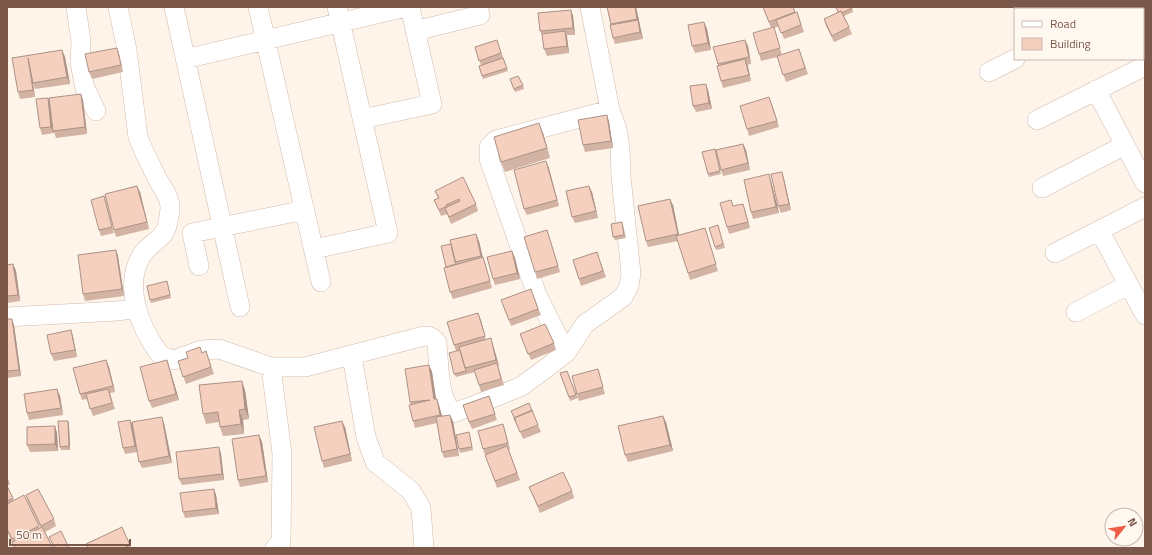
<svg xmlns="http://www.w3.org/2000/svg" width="1152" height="555" font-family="'Titillium Web',sans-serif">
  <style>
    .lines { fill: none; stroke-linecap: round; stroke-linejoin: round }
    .minor-casing { stroke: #d2baad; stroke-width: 20 }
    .minor { stroke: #fff; stroke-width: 19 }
    .wall { fill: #d3b3a4 }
    .shaded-wall { fill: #ac9286 }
    .building { fill: #f5d0bf; stroke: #ac9286 }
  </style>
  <rect width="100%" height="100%" fill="#fef4e9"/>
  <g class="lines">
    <g class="minor-casing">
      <path id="minor" d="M76 7 81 41 80 63 85 88 96 111
        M118 7 127 50 138 137C143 151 150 163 156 176 161 187 171 196 170 209 169 216 168 228 164 233 159 240 150 245 144 252 121 284 140 328 161 356L174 360 202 350 219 349 271 367H305L424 336C430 336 433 337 437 343 439 363 438 399 453 413L473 406 522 386 566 353 585 324 623 297 629 286 631 273 621 177 620 148 617 129 610 110 590 7
        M174 7 240 307
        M258 7 321 282
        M1113 9 1117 7
        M415 31 480 15 478 7
        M1143 38 1145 41
        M185 59 406 7
        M989 72 1015 59
        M1096 90 1145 183
        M362 119 432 104 410 7
        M1037 120 1145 66
        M1042 188 1125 145
        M1099 230 1145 315
        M314 249 388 233 337 7
        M1055 253 1145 207
        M199 266 192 233 305 210
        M1076 312 1128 285
        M7 317 117 311 131 309 135 307
        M566 353 537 295 489 159V147L496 140 610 110
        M352 356 366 437 375 462 411 491 421 508 424 548
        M271 367 282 453 281 542 275 548"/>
    </g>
    <use href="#minor" class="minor"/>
  </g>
  <path class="wall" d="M607 7H636L643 39 615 44 613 38Z
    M763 7H793L795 13 797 12 804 32 784 39 779 26 774 28 782 55 799 49 808 74 786 82 777 57 761 61 759 54 771 28Z
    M836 7H852L853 12 844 16 849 27 852 34 834 42 826 26 824 19 838 12Z
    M571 10 573 16 575 35H567L569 53 547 56 544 49 543 38 540 31Z
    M704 22 707 29 711 50 695 53 692 46Z
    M497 40 508 71 483 79 479 66 481 65 475 47Z
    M745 40 748 46 751 64 747 65 751 81 723 88 721 81 718 65 713 47Z
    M62 50 65 57 70 84 35 89 33 83 35 97 20 99 18 92Z
    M119 54 123 72 92 79 89 72Z
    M511 83 523 85 524 89 515 92Z
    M708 90 712 109 696 112 693 106Z
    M81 94 83 100 87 134 56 138 54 132V133L42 135 40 128 48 98 50 103Z
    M772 104 779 127 749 136 747 129Z
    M607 115 609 122 613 148 585 152 583 145Z
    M543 133 550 158 505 172 501 162Z
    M743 144 746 150 750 170 723 176 721 170Z
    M716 152 721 174 709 177 708 174Z
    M546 161 559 206 527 215 524 209Z
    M782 172 784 179 791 210 781 213 778 206Z
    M771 181 779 213 753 219 751 212Z
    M435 191 476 204 478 211 451 224 447 214 441 216 434 200 438 198Z
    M140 192 149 229 116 237 114 230Z
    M592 192 598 218 575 223 572 217Z
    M104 196 106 203 114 233 101 236 99 230Z
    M731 200 733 206 743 204 750 228 729 234 727 227Z
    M673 205 679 235 705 228 718 271 690 280 678 241 648 247 646 241Z
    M623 225 626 238 615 240 613 237Z
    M719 229 725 248 716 250 715 247Z
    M547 230 560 272 537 279 535 272Z
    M479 241 482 257 485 263 492 288 453 299 450 292 446 267Z
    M116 250 118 256 124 296 85 301 83 294Z
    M512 251 515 258 520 279 495 285 493 279Z
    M597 252 606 277 581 286 573 260Z
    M7 263V265L13 264 16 271 20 301 7 303Z
    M168 285 171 298 151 303 150 300Z
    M531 289 541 315 511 326 501 300Z
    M478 313 486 340 491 338 499 366H498L504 385 481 392 475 372 456 377 454 374 456 351 454 345Z
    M7 319 14 325 21 376 7 378Z
    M71 330 73 337 77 357 54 361 51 354Z
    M520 334 554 343 556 350 531 360Z
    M206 351 214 374 186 384 178 361Z
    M106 360 109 367 115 392 110 393 115 409 93 416 87 399 82 400 80 394Z
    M167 360 179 400 152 408 149 401Z
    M429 365 432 372 436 399H437L439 405 442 416 453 421 459 456 444 458 442 452 437 423 415 428 413 421 410 402Z
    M598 369 605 394 579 401 577 394Z
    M567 371 578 398 570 401 560 373Z
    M57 389 60 396 63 415 29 420 27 413Z
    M245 390 249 419 243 420 244 434 223 436 220 427 219 422 206 424 203 414Z
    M489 396 497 420 472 429 469 422Z
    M511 411 538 425 541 432 523 439Z
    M130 420 133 427 137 452 125 454 123 448Z
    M666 422 673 451 628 462 625 455Z
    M164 423 172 463 142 468 139 462Z
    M69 424 70 450H61L60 447Z
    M503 424 510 449 509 450 520 480 497 488 483 449Z
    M55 426 57 433 58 451 30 452 27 445Z
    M345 427 352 461 324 468 322 461Z
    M469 432 473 450 460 453 459 449Z
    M259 435 262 442 268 482 240 487 238 480Z
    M219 447 221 454 224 480 182 485 179 479Z
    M7 476 10 484 7 486Z
    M7 486 14 500 39 526 40 528H41L28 502 26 495 54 519 56 526 45 532 53 548H14L12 542 7 531Z
    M529 487 572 491 574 498 540 513Z
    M214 489 216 495 219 514 185 518 183 512Z
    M86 544 130 545 131 548H88Z"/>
  <path class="shaded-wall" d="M635 7H636L640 25 637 19Z
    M571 10 573 16 575 35 573 28Z
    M638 20 640 26 643 39 640 32Z
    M704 22 707 29 711 50 708 43Z
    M565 31 567 38 569 53 567 46Z
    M745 40 748 46 751 64 749 57Z
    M117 48 119 54 123 72 121 65Z
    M62 50 65 57 70 84 67 77Z
    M28 58 30 65 35 97 33 90Z
    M745 59 748 66 751 81 749 75Z
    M706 84 708 90 712 109 709 103Z
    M81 94 83 100 87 134 85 127Z
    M48 98 50 104 54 133 51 127Z
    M607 115 609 122 613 148 611 141Z
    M539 123 543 133 550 158 547 148Z
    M743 144 746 150 750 170 748 163Z
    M546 161 549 168 559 206 557 200Z
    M782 172 784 179 791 210 789 204Z
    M769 174 771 181 779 213 776 207Z
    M137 186 140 192 149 229 147 222Z
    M589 186 592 192 598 218 596 211Z
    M670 199 673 205 680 240 678 234Z
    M743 204 745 210 750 228 748 222Z
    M476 234 479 241 484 262 481 256Z
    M116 250 118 256 124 296 122 289Z
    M512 251 515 258 520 279 517 273Z
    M13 264 16 271 20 301 18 295Z
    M478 313 481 320 487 343 485 336Z
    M12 319 14 325 21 376 19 370Z
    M71 330 73 337 77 357 75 350Z
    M491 338 499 366 496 360Z
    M106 360 109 367 115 392 113 386Z
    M167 360 169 366 179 400 176 394Z
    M429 365 432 372 437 406 434 399Z
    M242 381 245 390 249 419 245 409Z
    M57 389 60 396 63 415 61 408Z
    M437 399 439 405 443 421 440 415Z
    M239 410 243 420 244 434 241 424Z
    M450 415 453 421 459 456 457 449Z
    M663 416 666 422 673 451 670 445Z
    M162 417 164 423 172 463 169 456Z
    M130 420 133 427 137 452 135 446Z
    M68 421 69 424 70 450 69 446Z
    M342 421 345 427 352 461 350 454Z
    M55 426 57 433 58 451 55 444Z
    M259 435 262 442 268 482 266 476Z
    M219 447 221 454 224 480 222 474Z
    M214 489 216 495 219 514 216 508Z"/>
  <path class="building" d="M607 7H635L637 19 611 24Z
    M763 7H793L795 12 769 22Z
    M836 7H851L852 8 842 13 841 11 838 12Z
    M571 10 573 28 540 31 538 13Z
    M841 11 849 27 832 36 824 19Z
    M797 12 801 25 781 33 776 20Z
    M638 20 640 32 613 38 610 25Z
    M704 22 708 43 692 46 688 25Z
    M774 27 780 48 759 54 753 33Z
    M565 31 567 46 544 49 542 34Z
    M497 40 501 53 479 61 475 47Z
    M745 40 749 57 718 64 713 47Z
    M117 48 121 65 89 72 85 54Z
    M799 49 805 68 783 75 777 56Z
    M62 50 67 77 33 83 28 58 33 90 18 92 12 58Z
    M503 58 507 68 482 76 479 66Z
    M745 59 749 75 721 81 717 66Z
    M518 76 523 85 514 89 510 79Z
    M706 84 709 103 693 106 690 86Z
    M81 94 85 127 53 131 49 98Z
    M769 97 777 121 747 129 740 106Z
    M48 98 51 127 40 128 36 99Z
    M607 115 611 141 583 145 578 120Z
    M539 123 547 148 501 162 494 137Z
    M743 144 748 163 721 170 716 150Z
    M715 149 720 171 708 174 702 152Z
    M546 161 557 200 524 209 514 170Z
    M782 172 789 204 778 206 771 174Z
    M769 174 776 207 751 212 744 180Z
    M463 177 476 204 449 217 445 208 460 201 459 199 446 205 447 206 439 210 434 200 439 198 435 191Z
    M137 186 147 222 114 230 105 194Z
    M589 186 596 211 572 217 566 191Z
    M104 196 112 227 99 230 91 200Z
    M670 199 678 234 646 241 638 206Z
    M731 200 733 206 743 204 748 222 727 227 720 203Z
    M622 222 624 235 613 237 611 224Z
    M718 225 723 244 715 247 709 228Z
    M705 228 716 264 688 273 676 236Z
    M547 230 558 266 535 272 524 237Z
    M476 234 481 256 455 262 450 240Z
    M451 244 456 264 446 267 441 246Z
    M116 250 122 289 83 294 78 255Z
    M512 251 517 273 493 279 487 257Z
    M597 252 603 271 579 279 573 260Z
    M483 257 490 281 450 292 444 268Z
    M13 264 18 295 7 296V265Z
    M167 281 170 295 150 300 147 286Z
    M531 289 538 309 509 320 501 300Z
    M478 313 485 336 454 345 447 322Z
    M7 319H12L19 370 7 371Z
    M545 324 554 343 528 354 520 334Z
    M71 330 75 350 51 354 47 335Z
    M491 338 496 360 465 368 459 347Z
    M200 347 202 353 206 351 211 367 183 377 178 361 188 358 186 352Z
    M460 350 466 371 454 374 449 353Z
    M106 360 113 386 80 394 73 368Z
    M167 360 176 394 149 401 140 367Z
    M497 363 501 379 479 385 474 370Z
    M429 365 434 399H437L440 415 413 421 409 405 430 400 410 402 405 369Z
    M598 369 603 387 577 394 572 376Z
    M567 371 576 395 569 397 560 373Z
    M242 381 245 409 239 410 241 424 220 427 218 412 203 414 199 385Z
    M57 389 61 408 27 413 24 394Z
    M108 389 112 403 90 409 86 394Z
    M489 396 495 414 469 422 463 405Z
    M529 403 532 411 514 418 516 421 511 411Z
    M532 410 538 425 520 432 514 418Z
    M450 415 457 449 442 452 436 417Z
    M663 416 670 445 625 455 618 426Z
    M162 417 169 456 139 462 132 422Z
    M130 420 135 446 123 448 118 422Z
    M58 421H68L69 446 60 447Z
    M342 421 350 454 322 461 314 427Z
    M503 424 508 443 483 449 478 431Z
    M55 426V444L27 445V427Z
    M469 432 472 447 459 449 456 435Z
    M259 435 266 476 238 480 232 439Z
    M507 446 517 473 495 481 485 455Z
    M219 447 222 474 179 479 176 452Z
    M563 472 572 491 538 506 529 487Z
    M7 486 13 498 7 501Z
    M38 489 54 519 41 526 26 495Z
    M214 489 216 508 183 512 180 493Z
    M24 495 39 526 12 539 7 529V504Z
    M42 527 53 548H15L12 542Z
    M122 527 130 545 123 548H88L86 544Z
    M61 531 69 548H55L49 537Z"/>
  <rect width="1152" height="555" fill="none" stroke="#7b574a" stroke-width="16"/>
  <rect x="1014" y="8" width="130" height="52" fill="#fff8f1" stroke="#cab8ae"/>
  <rect x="1022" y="21" width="20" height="6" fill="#ffffff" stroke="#cab8ae"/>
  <text x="1050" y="28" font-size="12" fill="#7b574a">Road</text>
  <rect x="1022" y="38" width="20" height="12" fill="#f5d0bf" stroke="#cab8ae"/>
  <text x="1050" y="48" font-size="12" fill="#7b574a">Building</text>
  <g transform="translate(1124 527) rotate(60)"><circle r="19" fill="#fff8f1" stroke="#cab8ae"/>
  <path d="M0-3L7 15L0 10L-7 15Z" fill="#ee5e47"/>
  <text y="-6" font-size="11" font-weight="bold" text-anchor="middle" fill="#7b574a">N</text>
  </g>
  <path d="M10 539v6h120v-6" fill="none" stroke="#7b574a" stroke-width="2"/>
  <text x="16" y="539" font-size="12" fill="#7b574a" stroke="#fff8f1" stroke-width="3" paint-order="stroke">50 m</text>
</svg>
